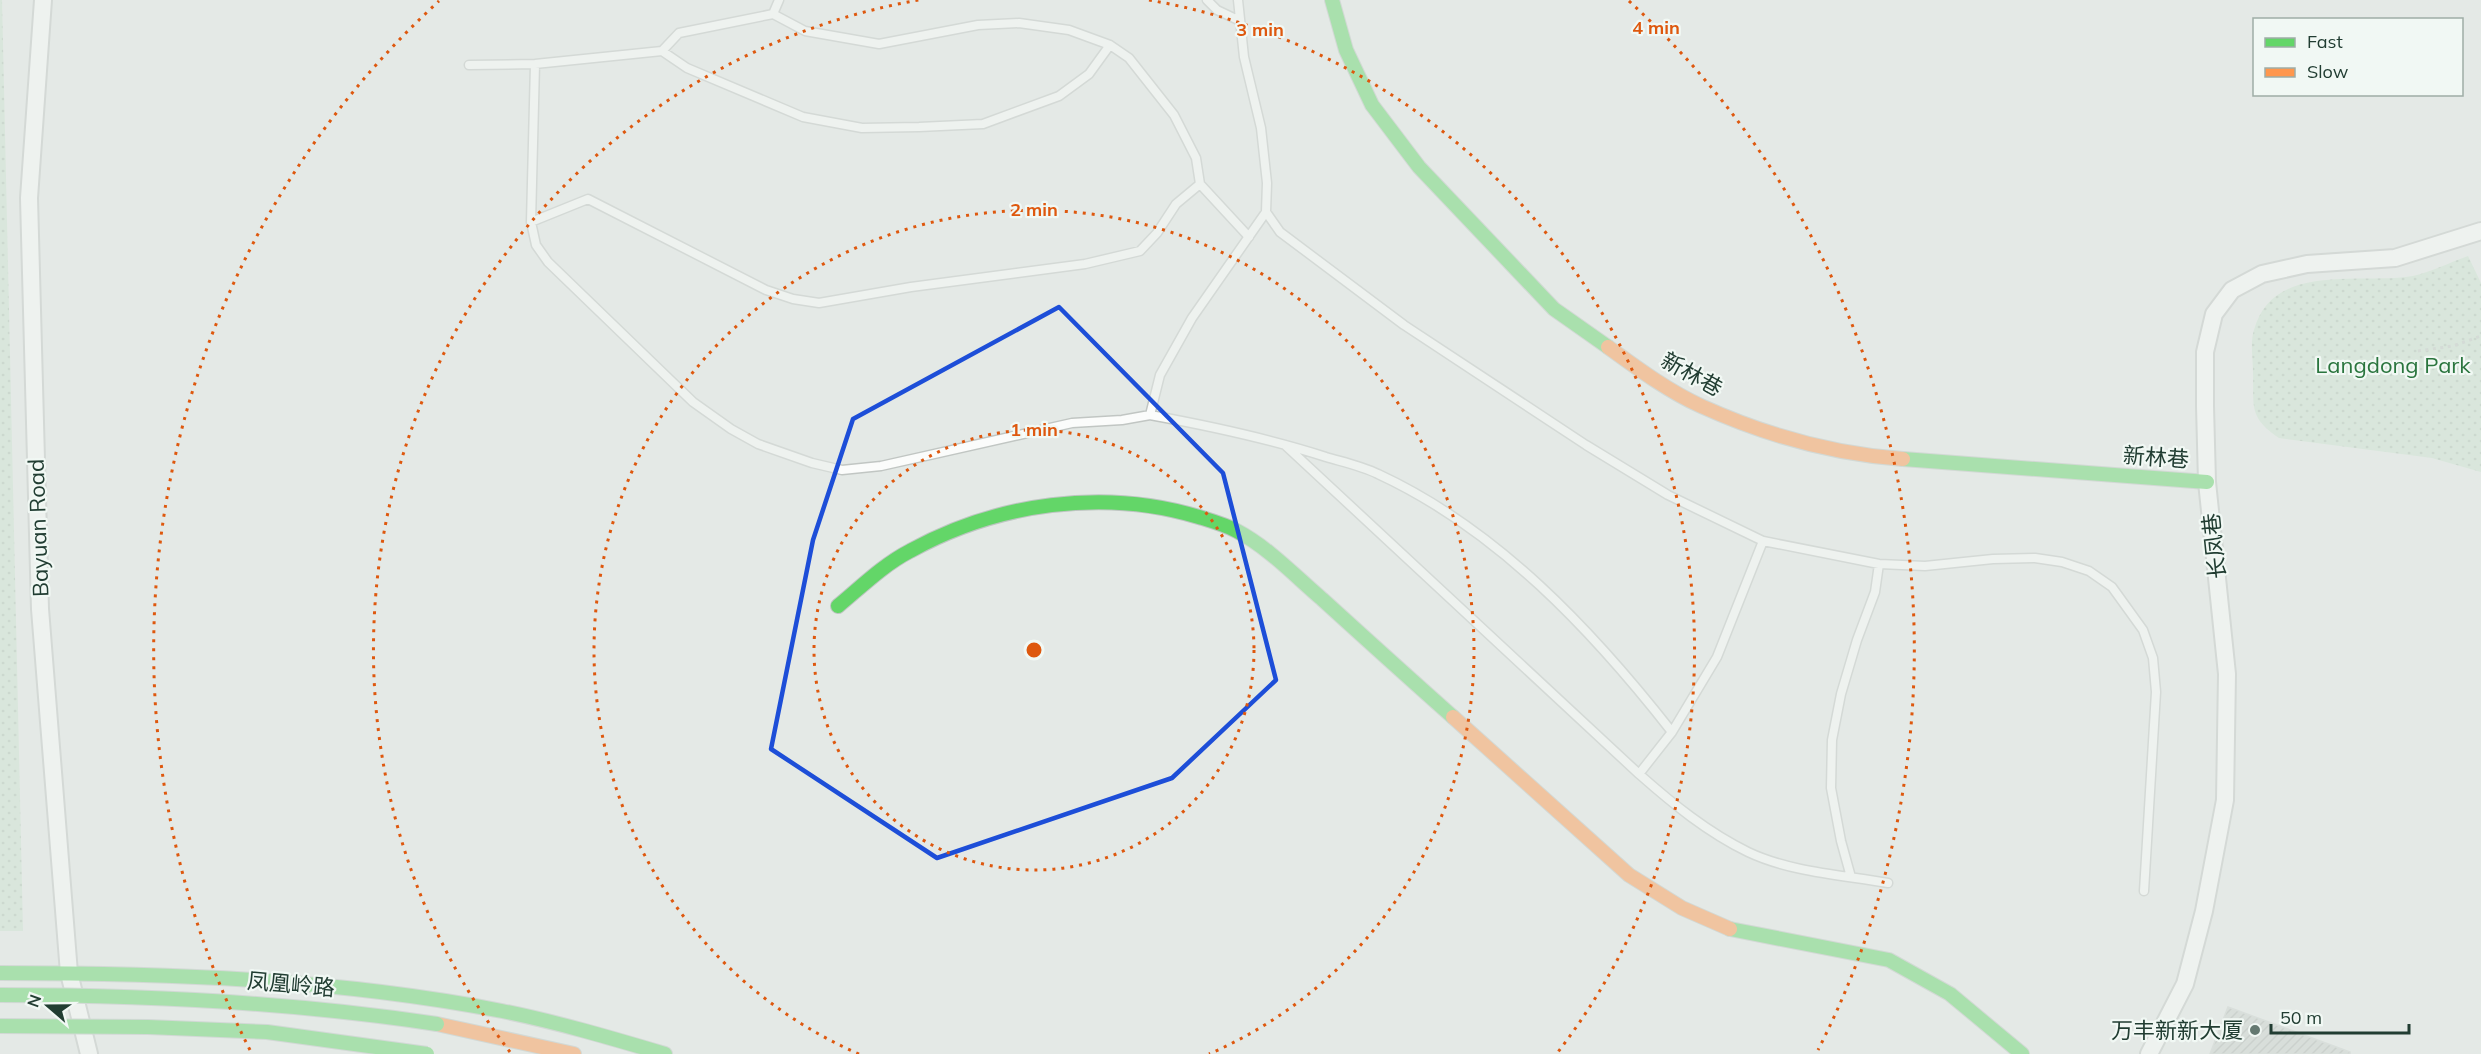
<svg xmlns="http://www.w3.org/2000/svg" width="2481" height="1054" font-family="Mulish,'Noto Sans SC',sans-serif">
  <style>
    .grass { fill: url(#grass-dots) }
    .building { fill: url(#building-hatch); stroke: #ccd2cf; stroke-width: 1.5 }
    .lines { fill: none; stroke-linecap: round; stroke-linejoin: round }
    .lane-casing { stroke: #c1c6c3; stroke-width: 11 }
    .street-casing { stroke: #c1c6c3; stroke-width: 20 }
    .fast-casing { stroke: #bdc5c1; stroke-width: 16 }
    .slow-casing { stroke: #bdc5c1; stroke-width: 16 }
    .path { stroke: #c0c9c4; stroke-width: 3; stroke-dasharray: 3 4.5; stroke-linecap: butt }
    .lane { stroke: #fbfcfb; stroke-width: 8 }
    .street { stroke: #fbfcfb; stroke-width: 16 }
    .fast { stroke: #63d668; stroke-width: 14 }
    .slow { stroke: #ff974d; stroke-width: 14 }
    .fast-bridge-casing { stroke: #bcc5c2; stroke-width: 16; stroke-linecap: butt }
    .fast-bridge { stroke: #63d668; stroke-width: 14 }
    .marked { fill: none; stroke: #1d4ed8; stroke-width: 4.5; stroke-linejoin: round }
    .ring { fill: none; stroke: #de580e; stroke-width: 3; stroke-dasharray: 3 6 }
    .poi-dot { fill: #657971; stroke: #f1f8f4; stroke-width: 2 }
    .labels { text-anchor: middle; stroke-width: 4.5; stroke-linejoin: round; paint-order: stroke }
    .park-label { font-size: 22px; fill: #2a753e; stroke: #f1f8f4 }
    .street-label { font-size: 22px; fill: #213d32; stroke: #f1f8f4 }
    .poi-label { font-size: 22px; fill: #213d32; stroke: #f1f8f4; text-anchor: end }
    .centre { fill: #de580e; stroke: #f1f8f4; stroke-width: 3 }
    .ring-label { font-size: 18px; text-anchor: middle; font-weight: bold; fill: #de580e; stroke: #f1f8f4; stroke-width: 4.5; stroke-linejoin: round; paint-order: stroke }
  </style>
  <defs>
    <pattern id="grass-dots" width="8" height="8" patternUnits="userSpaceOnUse" patternTransform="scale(1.5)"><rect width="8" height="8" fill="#cce3d0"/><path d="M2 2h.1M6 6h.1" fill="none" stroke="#afc4b3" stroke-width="1.8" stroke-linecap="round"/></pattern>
    <pattern id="building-hatch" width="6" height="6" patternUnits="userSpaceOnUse" patternTransform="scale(1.5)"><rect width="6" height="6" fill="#cbd0cd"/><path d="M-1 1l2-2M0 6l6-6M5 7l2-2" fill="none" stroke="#aeb4b0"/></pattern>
  </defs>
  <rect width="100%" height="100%" fill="#e4e9e6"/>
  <path class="grass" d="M0 0H2L23 931H0Z
    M2468 256 2481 283V472L2432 458 2279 438C2248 417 2254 406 2253 371 2253 359 2250 342 2254 330 2273 261 2360 285 2413 276 2431 272 2451 262 2468 256Z"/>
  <path class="building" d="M2228 1007 2350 1052V1054H2210Z"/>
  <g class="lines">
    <g class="lane-casing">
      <path id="lane" d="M779 0 773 14 805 31 879 44 978 25 1019 23 1069 30 1110 45 1129 58 1174 115 1196 158 1200 184 1249 237
        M1207 0 1217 10 1238 20
        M1238 0 1244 57 1261 128 1267 183 1266 212 1192 318 1160 375 1150 415C1210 426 1268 438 1326 457 1343 462 1362 466 1378 474 1497 529 1592 630 1672 732L1639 774C1673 804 1707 832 1748 852 1790 872 1842 875 1888 883
        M662 51 679 33 773 14
        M535 64 531 222 536 245 548 262 693 402 731 429 758 444 812 463 842 470 881 466 1072 423 1122 420 1150 415
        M469 65 535 64 662 51 687 68 803 117 862 128 919 127 983 124 1059 96 1089 74 1110 45
        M1266 212 1280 232 1404 325 1586 445 1668 495 1763 541 1879 564 1925 566 1993 559 2035 558 2062 562 2089 571 2112 587 2143 630 2153 658 2156 692 2144 891
        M531 222 588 199 766 290 793 299 819 303 911 287 1085 264 1140 251 1157 233 1176 204 1200 184
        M1285 445 1639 774
        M1672 732 1717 657 1763 541
        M1851 877 1841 841 1831 788 1832 740 1841 694 1857 640 1875 592 1879 564"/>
    </g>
    <g class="street-casing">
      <path id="street" d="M43 0 29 198 40 609 69 973 89 1054
        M2149 1054 2185 984 2204 911 2225 800 2227 674 2207 482 2205 406V352L2214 314 2232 290 2262 274 2307 264 2395 258 2481 231"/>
    </g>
    <g class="fast-casing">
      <path id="fast" d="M1332 0 1346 50 1372 105 1419 167 1554 309 1608 347
        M1903 459 2207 482
        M838 606C861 587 883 565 910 551 997 503 1104 488 1199 517 1212 521 1226 525 1237 531 1269 548 1295 576 1322 599 1366 639 1409 678 1453 717
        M1730 929 1889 960 1950 994 2022 1054
        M0 973C168 973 337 979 502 1011 557 1022 611 1038 665 1054"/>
    </g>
    <g class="slow-casing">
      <path id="slow" d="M1608 347C1637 368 1668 391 1701 406 1765 435 1833 454 1903 459
        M1453 717 1629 875 1682 908 1730 929
        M437 1024 574 1054"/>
    </g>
    <path class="path" d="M2418 351 2453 346 2481 336"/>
    <use href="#lane" class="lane"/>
    <use href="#street" class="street"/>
    <use href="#fast" class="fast"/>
    <use href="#slow" class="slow"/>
    <g class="fast-bridge-casing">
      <path id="fast-bridge" d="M0 995C147 995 292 1002 437 1024
        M0 1026 148 1027 267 1032 427 1054"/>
    </g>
    <use href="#fast-bridge" class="fast-bridge"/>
  </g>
  <path d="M0 0H2481V1054H0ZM1059 307 1223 473 1276 680 1172 778 937 858 771 749 813 540 853 419Z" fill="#e4e9e6" fill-opacity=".55" fill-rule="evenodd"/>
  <path class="marked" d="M1059 307 1223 473 1276 680 1172 778 937 858 771 749 813 540 853 419Z"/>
  <g class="ring">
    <circle cx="1034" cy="650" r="220"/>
    <path d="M859 1054A440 440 0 1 1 1209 1054"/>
    <path d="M510 1052A660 660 0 0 1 919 0M1149 0A660 660 0 0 1 1558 1052"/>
    <path d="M250 1050A880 880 0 0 1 439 1M1629 1A880 880 0 0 1 1818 1050"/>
  </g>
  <circle class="poi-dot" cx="2255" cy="1030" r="6"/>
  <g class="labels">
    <g class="park-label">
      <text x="2393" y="373">Langdong Park</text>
    </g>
    <g class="street-label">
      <text transform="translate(1692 374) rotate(29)" y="8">新林巷</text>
      <text transform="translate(2156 457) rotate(4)" y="8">新林巷</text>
      <text transform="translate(38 528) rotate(-92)" y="8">Bayuan Road</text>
      <text transform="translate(2214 546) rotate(-96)" y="8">长凤巷</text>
      <text transform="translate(291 984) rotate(5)" y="8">凤凰岭路</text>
    </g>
    <g class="poi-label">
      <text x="2243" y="1038">万丰新新大厦</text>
    </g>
  </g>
  <circle cx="1034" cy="650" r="9" class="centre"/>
  <g class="ring-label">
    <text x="1656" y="34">4 min</text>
    <text x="1260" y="36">3 min</text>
    <text x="1034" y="216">2 min</text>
    <text x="1034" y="436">1 min</text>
  </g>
  <rect x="2253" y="18" width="210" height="78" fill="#f1f8f4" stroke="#9eada6" stroke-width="1.5"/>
  <rect x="2265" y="38" width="30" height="9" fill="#63d668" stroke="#9eada6" stroke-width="1.5"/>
  <text x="2307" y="48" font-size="18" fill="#213d32">Fast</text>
  <rect x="2265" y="68" width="30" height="9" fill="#ff974d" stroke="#9eada6" stroke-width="1.5"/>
  <text x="2307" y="78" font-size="18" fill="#213d32">Slow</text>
  <g transform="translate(48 1006) rotate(290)" stroke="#f1f8f4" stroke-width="4.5" paint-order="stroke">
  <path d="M0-4.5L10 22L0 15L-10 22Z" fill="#213d32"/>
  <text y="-9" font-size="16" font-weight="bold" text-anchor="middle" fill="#213d32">N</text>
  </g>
  <path d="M2271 1024v9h138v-9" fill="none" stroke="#213d32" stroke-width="3"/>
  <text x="2280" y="1024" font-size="18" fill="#213d32" stroke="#f1f8f4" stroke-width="4.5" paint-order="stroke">50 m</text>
</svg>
